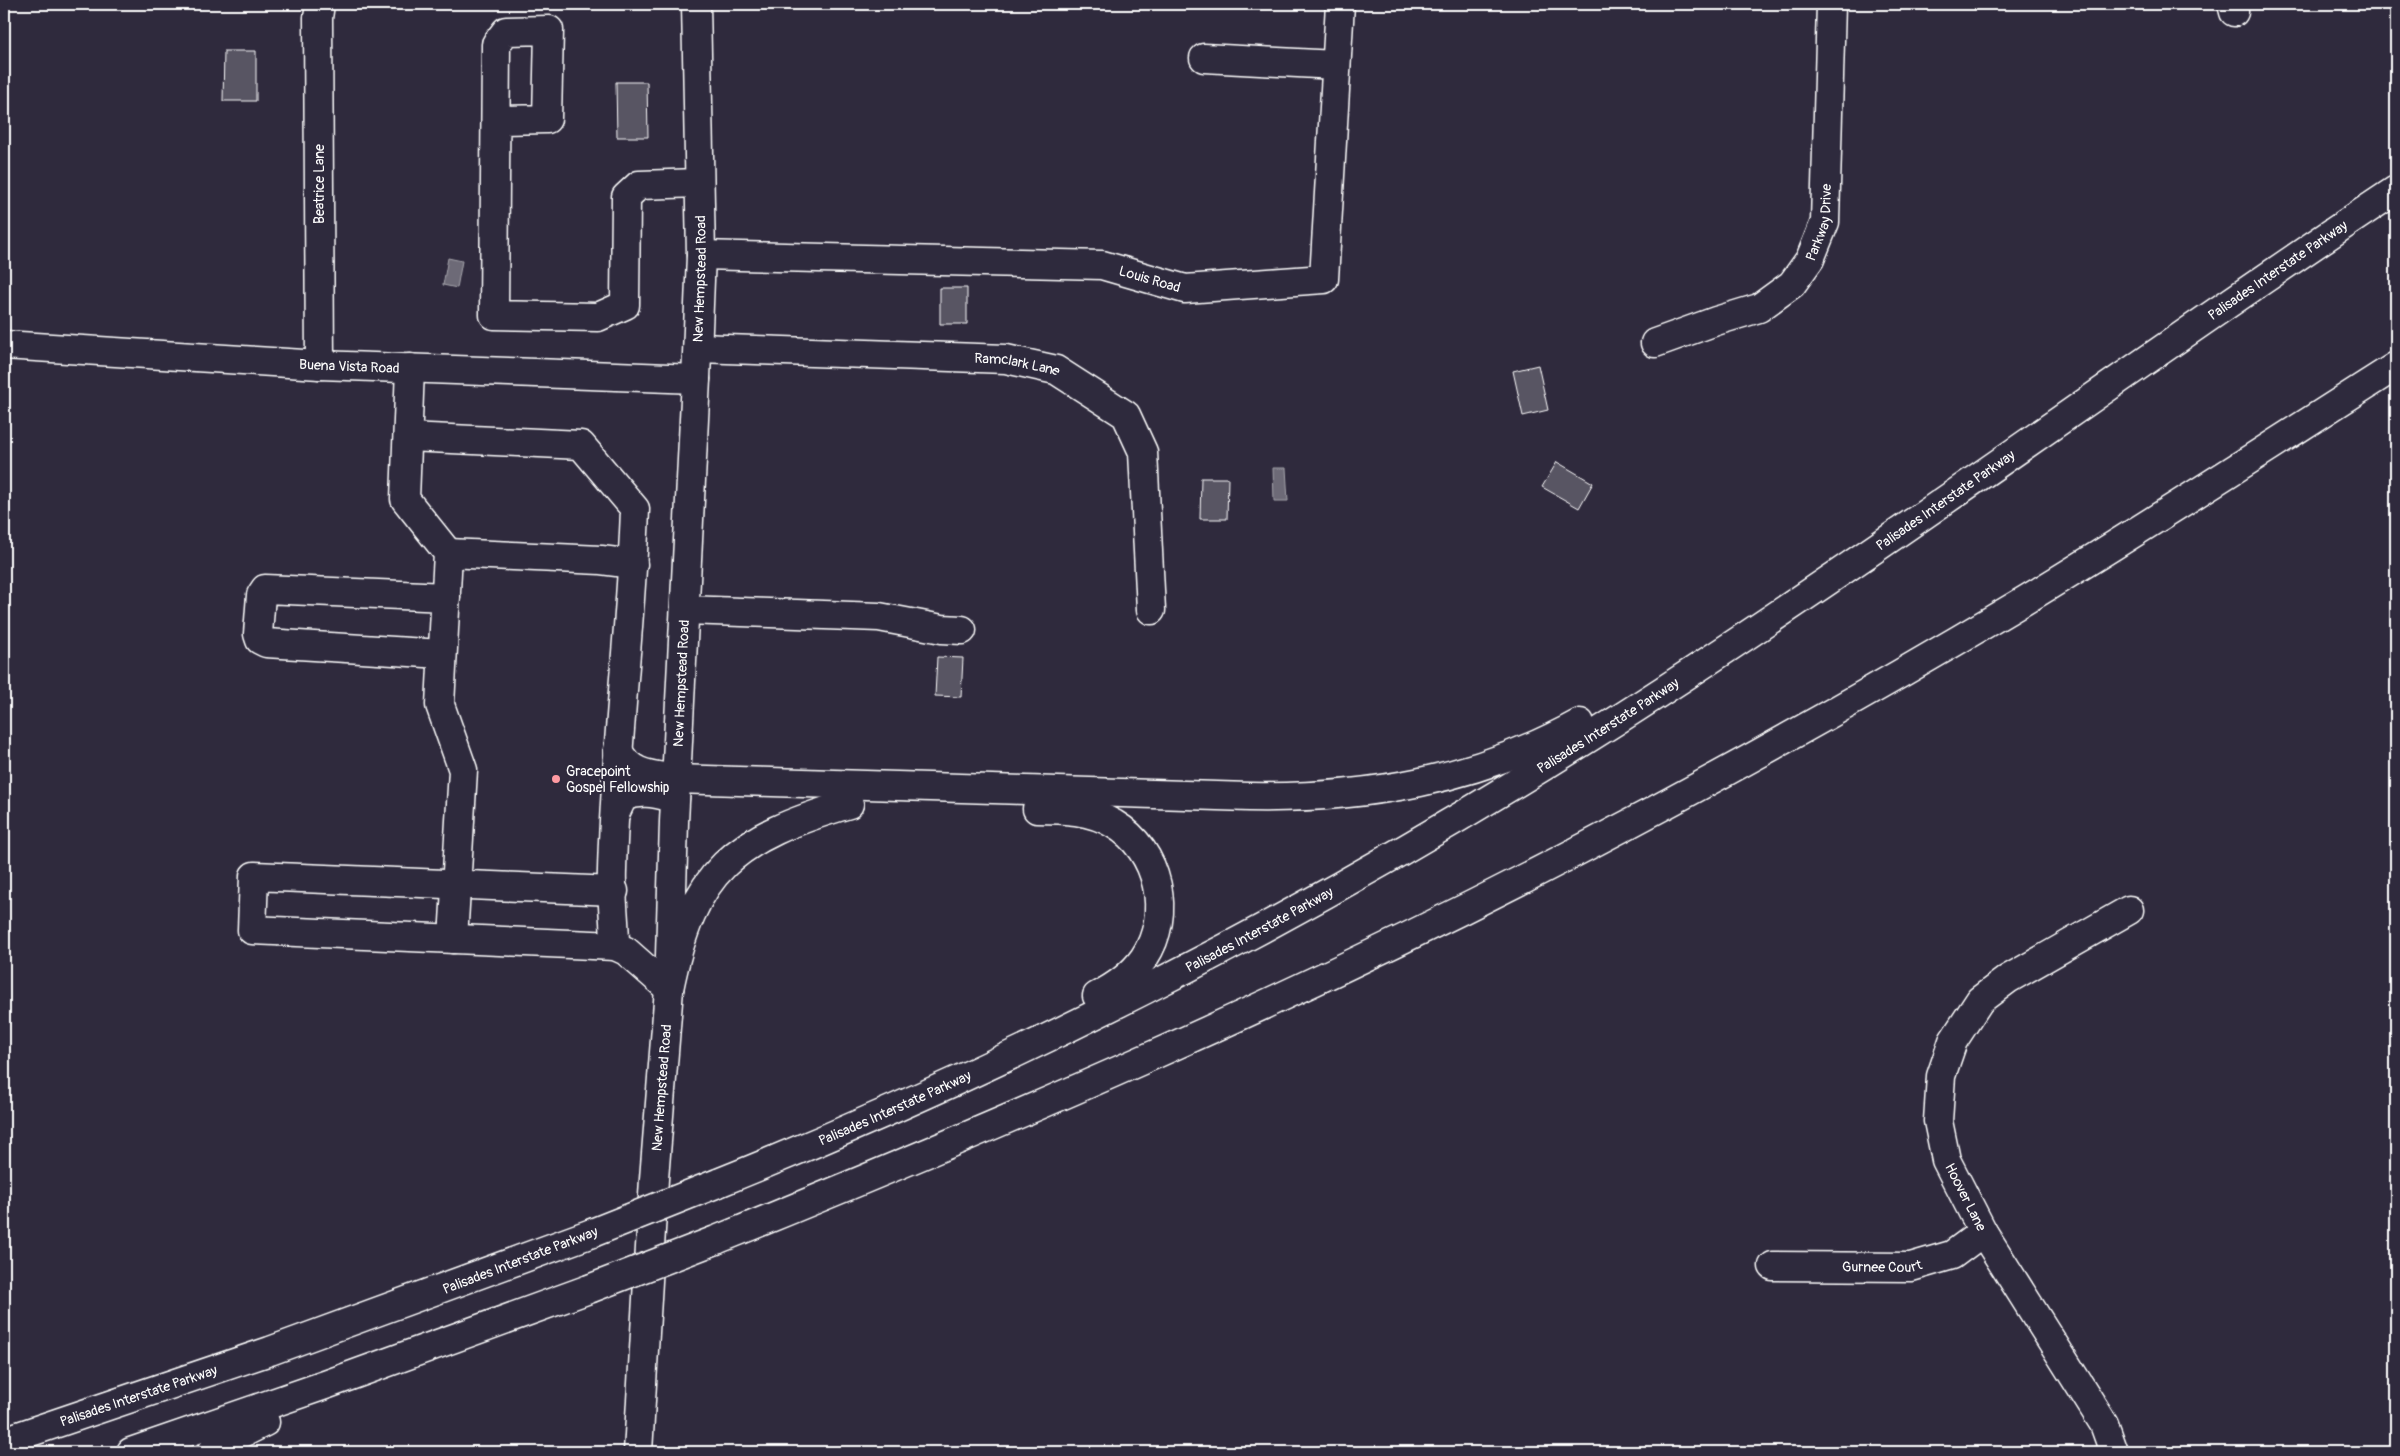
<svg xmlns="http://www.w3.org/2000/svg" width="2400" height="1456" font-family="Pangolin,sans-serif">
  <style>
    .water { fill: #6d6a77; stroke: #a7a6ad }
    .building { fill: #595564; stroke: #fff }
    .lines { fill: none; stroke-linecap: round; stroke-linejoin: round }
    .minor-casing { stroke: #fff; stroke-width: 31 }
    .highway-casing { stroke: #fff; stroke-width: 31 }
    .minor { stroke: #2f2a3d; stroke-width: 28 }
    .highway { stroke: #2f2a3d; stroke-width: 28 }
    .highway-bridge-casing { stroke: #fff; stroke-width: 31; stroke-linecap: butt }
    .highway-bridge { stroke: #2f2a3d; stroke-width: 28 }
    .poi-dot { fill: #ff9aa2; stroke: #2f2a3d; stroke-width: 2 }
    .labels { text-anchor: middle; stroke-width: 4; stroke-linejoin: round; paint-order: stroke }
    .street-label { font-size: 14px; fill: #fff; stroke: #2f2a3d }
    .poi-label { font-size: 14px; fill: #fff; stroke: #2f2a3d; text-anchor: start }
  </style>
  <rect width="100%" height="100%" fill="#2f2a3d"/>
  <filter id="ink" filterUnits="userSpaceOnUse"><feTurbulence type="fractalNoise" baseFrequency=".02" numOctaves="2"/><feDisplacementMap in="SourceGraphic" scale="10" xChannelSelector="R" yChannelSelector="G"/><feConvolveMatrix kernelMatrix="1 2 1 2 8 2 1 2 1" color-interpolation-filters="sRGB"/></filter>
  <g filter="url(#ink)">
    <path class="water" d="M448 258 462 261 457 288 443 285Z
      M1273 468H1286L1288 501H1274Z"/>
    <path class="building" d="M224 51H256V101H223Z
      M616 82H647L648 137H617Z
      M940 288H967V324H940Z
      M1538 365 1548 410 1523 416 1513 371Z
      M1557 462 1593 483 1579 508 1542 487Z
      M1201 478H1228L1227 519H1200Z
      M937 657 963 658 961 697 935 696Z"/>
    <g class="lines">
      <g class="minor-casing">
        <g id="minor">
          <path d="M2232 4 2234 12"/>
          <path d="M1204 58 1336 65"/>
          <path d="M496 120 547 119 549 30 506 31 496 44 494 315 598 317 625 305 626 197 639 185 699 183"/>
          <path id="s1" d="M701 255 1102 265 1185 289 1324 279 1340 4"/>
          <path id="s2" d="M1655 343 1716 321 1759 308 1792 284 1810 259 1825 222 1831 4"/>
          <path id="s3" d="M4 345 320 365 696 379"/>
          <path id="s4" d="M698 348 1006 359 1056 370 1126 415 1143 452 1151 610"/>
          <path d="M320 365 318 18 320 4"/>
          <path d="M410 368 405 499 448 553 440 705 463 770 453 939"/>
          <path d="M408 437 581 445 635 509C631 629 615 749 612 870 611 895 615 921 615 946"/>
          <path d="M448 553 601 560 633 564"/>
          <path d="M685 610 879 617 942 629 962 630"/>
          <path d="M442 654 266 643 260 640 258 634 261 595 265 589 446 597"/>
          <path d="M618 750C629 775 652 775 676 779"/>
          <path d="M615 814 623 797C641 789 657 794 675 798"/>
          <path d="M614 891 254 876 252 930 615 946 626 951 669 989"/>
          <path id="s5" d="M1773 1266 1911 1267 1952 1255 1983 1232"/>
          <path id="s6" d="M638 1452 654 1179 669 989 674 822 696 379 701 255 696 4"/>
          <path d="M2114 1452 2104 1424 1983 1232 1946 1160 1938 1121 1941 1076 1953 1041 1980 1000 2008 979 2129 910"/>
        </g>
      </g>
      <g class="highway-casing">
        <g id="highway">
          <path d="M676 779 1249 797C1366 799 1477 780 1580 723"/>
          <path d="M1037 809C1063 809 1091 810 1114 824 1159 850 1173 915 1144 958 1132 975 1115 987 1097 996"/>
          <path d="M669 989C693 869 734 838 849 804"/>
          <path id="s7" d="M718 1183C1022 1061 1315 911 1592 736 1866 563 2126 369 2396 190"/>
          <path d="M716 1240C1005 1123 1291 1000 1568 856 1720 777 1870 693 2017 605 2145 528 2270 446 2396 366"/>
          <path id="s8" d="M4 1441 270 1351 592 1233"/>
          <path d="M131 1452 328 1384 589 1289"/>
          <path d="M212 1452 237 1436 265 1422"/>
        </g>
      </g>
      <use href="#minor" class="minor"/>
      <use href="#highway" class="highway"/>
      <g class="highway-bridge-casing">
        <path id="highway-bridge" d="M592 1233 718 1183
          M589 1289 716 1240"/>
      </g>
      <use href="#highway-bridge" class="highway-bridge"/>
    </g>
  </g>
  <circle class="poi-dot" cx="556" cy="779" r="5"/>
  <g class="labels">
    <g class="street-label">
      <text transform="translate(319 184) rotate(-90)" y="5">Beatrice Lane</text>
      <text dy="5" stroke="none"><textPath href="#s2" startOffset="220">Parkway Drive</textPath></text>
      <text dy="5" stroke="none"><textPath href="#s7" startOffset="1812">Palisades Interstate Parkway</textPath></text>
      <text dy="5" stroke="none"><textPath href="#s1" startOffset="451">Louis Road</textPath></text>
      <text dy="5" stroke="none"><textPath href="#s6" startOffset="1175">New Hempstead Road</textPath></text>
      <text dy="5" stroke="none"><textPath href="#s3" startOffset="346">Buena Vista Road</textPath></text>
      <text dy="5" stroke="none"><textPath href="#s4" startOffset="320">Ramclark Lane</textPath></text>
      <text dy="5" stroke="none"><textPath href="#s7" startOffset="1408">Palisades Interstate Parkway</textPath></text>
      <text dy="5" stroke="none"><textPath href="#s6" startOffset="770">New Hempstead Road</textPath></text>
      <text dy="5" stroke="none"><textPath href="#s7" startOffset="1002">Palisades Interstate Parkway</textPath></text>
      <text dy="5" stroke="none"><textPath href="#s7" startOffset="598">Palisades Interstate Parkway</textPath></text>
      <text dy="5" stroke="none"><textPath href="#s6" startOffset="365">New Hempstead Road</textPath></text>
      <text dy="5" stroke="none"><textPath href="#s7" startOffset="192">Palisades Interstate Parkway</textPath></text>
      <text transform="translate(1966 1197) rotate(63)" y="5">Hoover Lane</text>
      <text transform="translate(520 1260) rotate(-21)" y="5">Palisades Interstate Parkway</text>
      <text dy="5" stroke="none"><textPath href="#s5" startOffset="109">Gurnee Court</textPath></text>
      <text dy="5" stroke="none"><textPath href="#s8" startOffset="142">Palisades Interstate Parkway</textPath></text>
    </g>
    <g class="poi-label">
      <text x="566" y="776">Gracepoint<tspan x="566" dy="16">Gospel Fellowship</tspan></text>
    </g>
  </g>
  <rect width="2400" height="1456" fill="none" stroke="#2f2a3d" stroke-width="20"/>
  <rect x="10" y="10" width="2380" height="1436" fill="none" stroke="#fff" stroke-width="2" filter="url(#ink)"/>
</svg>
